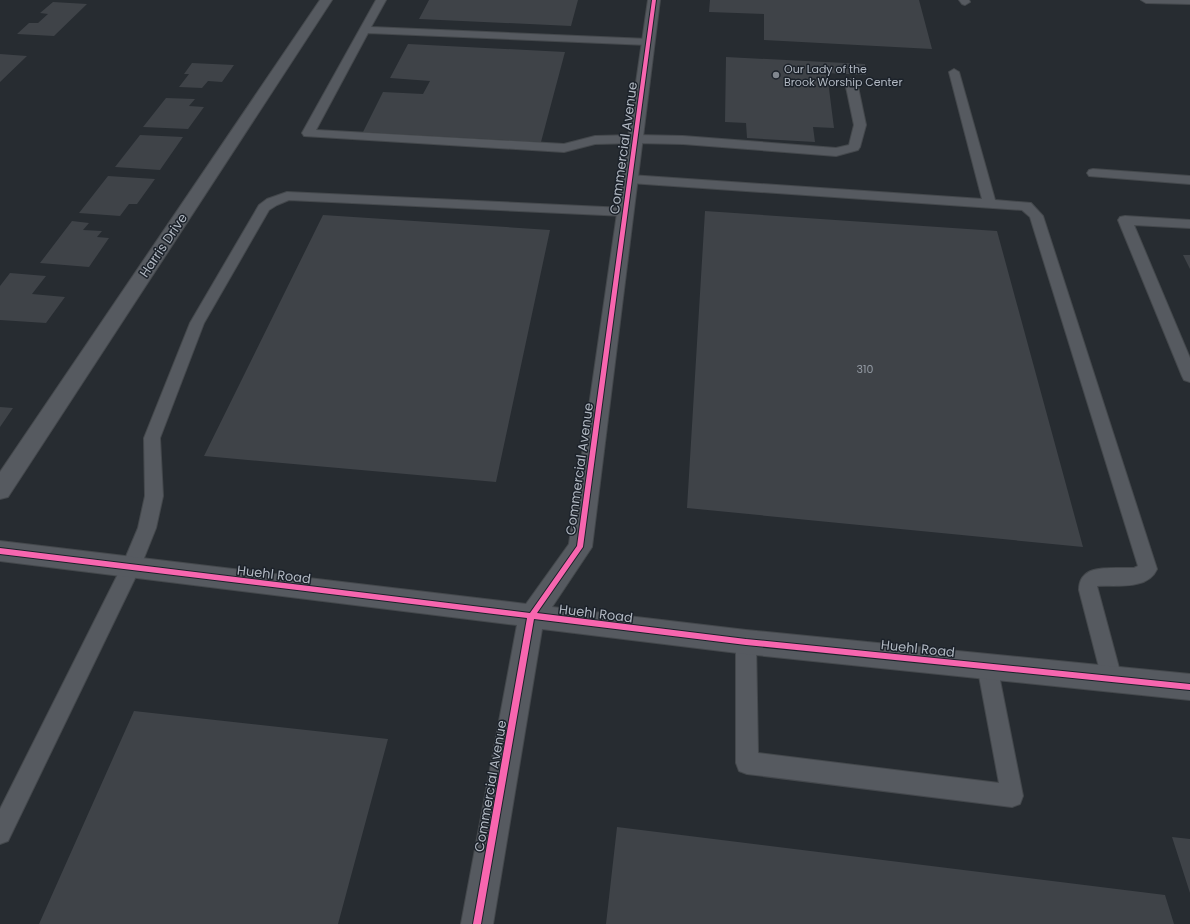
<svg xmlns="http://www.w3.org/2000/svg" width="1190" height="924" font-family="Poppins,sans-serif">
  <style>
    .building { fill: #3f4348 }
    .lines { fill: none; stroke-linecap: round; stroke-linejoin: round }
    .service-casing { stroke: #44484c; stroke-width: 2 }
    .minor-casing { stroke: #44484c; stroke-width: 2 }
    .service { fill: #565a60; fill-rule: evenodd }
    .minor { fill: #565a60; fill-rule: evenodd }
    .cycleway-casing { stroke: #1c222a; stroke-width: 2 }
    .cycleway { fill: #f766af; fill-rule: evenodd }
    .poi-dot { fill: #81878f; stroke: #1c222a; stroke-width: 1.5 }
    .labels { text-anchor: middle; stroke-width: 3; stroke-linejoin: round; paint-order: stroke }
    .far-poi-label { font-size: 11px; fill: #b1b8c2; stroke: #1c222a; text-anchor: start }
    .number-label { font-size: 11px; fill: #949ba4 }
    .street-label { font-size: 13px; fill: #b1b8c2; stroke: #1c222a }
  </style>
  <rect width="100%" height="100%" fill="#272c31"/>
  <path class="building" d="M429 0H578L571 26 419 19Z
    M710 0H919L932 49 764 40V14L709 12Z
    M53 2 87 4 54 36 17 34 29 23H38L48 14 40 13Z
    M408 44 565 52 541 142 363 132 383 92 423 94 430 81 390 78Z
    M0 54 27 56 0 82Z
    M726 57 865 64 866 75 827 73 834 128 813 127 815 142 747 138 746 123 725 122Z
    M192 63 234 65 222 82 208 81 202 88 179 87 189 74H184Z
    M166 98 195 99 189 106 204 107 188 129 143 127Z
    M140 135 183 137 160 170 115 167Z
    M108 176 155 179 137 204H129L120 216 79 213Z
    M705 211 997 231 1083 547 687 508Z
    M323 215 550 230 496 482 204 456Z
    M72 221 89 223 83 230 102 231 97 237 109 238 89 267 40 263Z
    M1183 255H1190V269Z
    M10 273 46 276 32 294 65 297 46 323 0 320V286Z
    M0 407 13 408 0 427Z
    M134 711 388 739 338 924H39Z
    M617 827 1165 895 1174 924H606Z
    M1172 837 1190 839V893Z"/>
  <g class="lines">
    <g class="service-casing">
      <path id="service" d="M376 0H386L371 27 648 39 653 42 648 45 368 33 316 130 564 144 595 136 635 135 683 136 836 148 849 145 854 125 845 82 851 79 857 82 866 125 860 147 858 150 836 156 683 144 635 143 595 144 564 152 304 136 302 133Z
        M959 0H969L970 2 965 5 962 4Z
        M1141 0H1190V4L1146 3Z
        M954 69 959 72 995 200 1031 203 1043 216 1157 569C1148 590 1117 585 1097 586L1122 679 1119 686 1112 689 1105 686 1102 679 1079 590C1079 562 1113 569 1134 568L1138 566 1030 217 1022 210 630 183 624 179 630 175 982 199 949 72Z
        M1093 169 1190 176V184L1089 176 1087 173 1089 170Z
        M287 192 625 208 630 209 632 212 630 215 625 216 289 200 277 205 269 210 204 323 160 438 163 496 156 528 140 568 8 841 0 844V809L122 566 138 528 145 496 144 438 190 323 259 205 267 199Z
        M1125 216 1190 220V228L1134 225 1190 358V382L1184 380 1182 376 1118 220 1120 217Z
        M746 633 753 635 756 642 758 753 999 783 977 665 980 658 987 655 994 658 997 665 1023 796 1020 804 1012 807 747 774 739 771 736 763V642L739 635Z"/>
    </g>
    <g class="minor-casing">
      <path id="minor" d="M320 0H332L8 497 0 499V472Z
        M648 0H660L592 547 552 607 746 630 1190 674V700L746 654 542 629 493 924H461L517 625 0 561V541L526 604 569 544Z"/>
    </g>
    <use href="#service" class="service"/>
    <use href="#minor" class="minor"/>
    <g class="cycleway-casing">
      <path id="cycleway" d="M652 0H656L583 547 537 613 746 639 1190 684V690L746 645 534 619 481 924H473L527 618 0 554V548L530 613 577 546Z"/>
    </g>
    <use href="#cycleway" class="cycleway"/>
  </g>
  <circle class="poi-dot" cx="776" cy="75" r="4"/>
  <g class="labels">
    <g class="far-poi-label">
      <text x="784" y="73">Our Lady of the<tspan x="784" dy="13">Brook Worship Center</tspan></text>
    </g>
    <g class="number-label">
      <text x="865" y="373">310</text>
    </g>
    <g class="street-label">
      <text transform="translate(623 148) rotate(-82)" y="5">Commercial Avenue</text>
      <text transform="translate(163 245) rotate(-56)" y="5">Harris Drive</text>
      <text transform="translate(579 469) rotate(-82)" y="5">Commercial Avenue</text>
      <text transform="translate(274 574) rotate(7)" y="5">Huehl Road</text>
      <text transform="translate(596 613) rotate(7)" y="5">Huehl Road</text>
      <text transform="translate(918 648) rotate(6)" y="5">Huehl Road</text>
      <text transform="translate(490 786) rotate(-80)" y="5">Commercial Avenue</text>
    </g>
  </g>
</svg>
